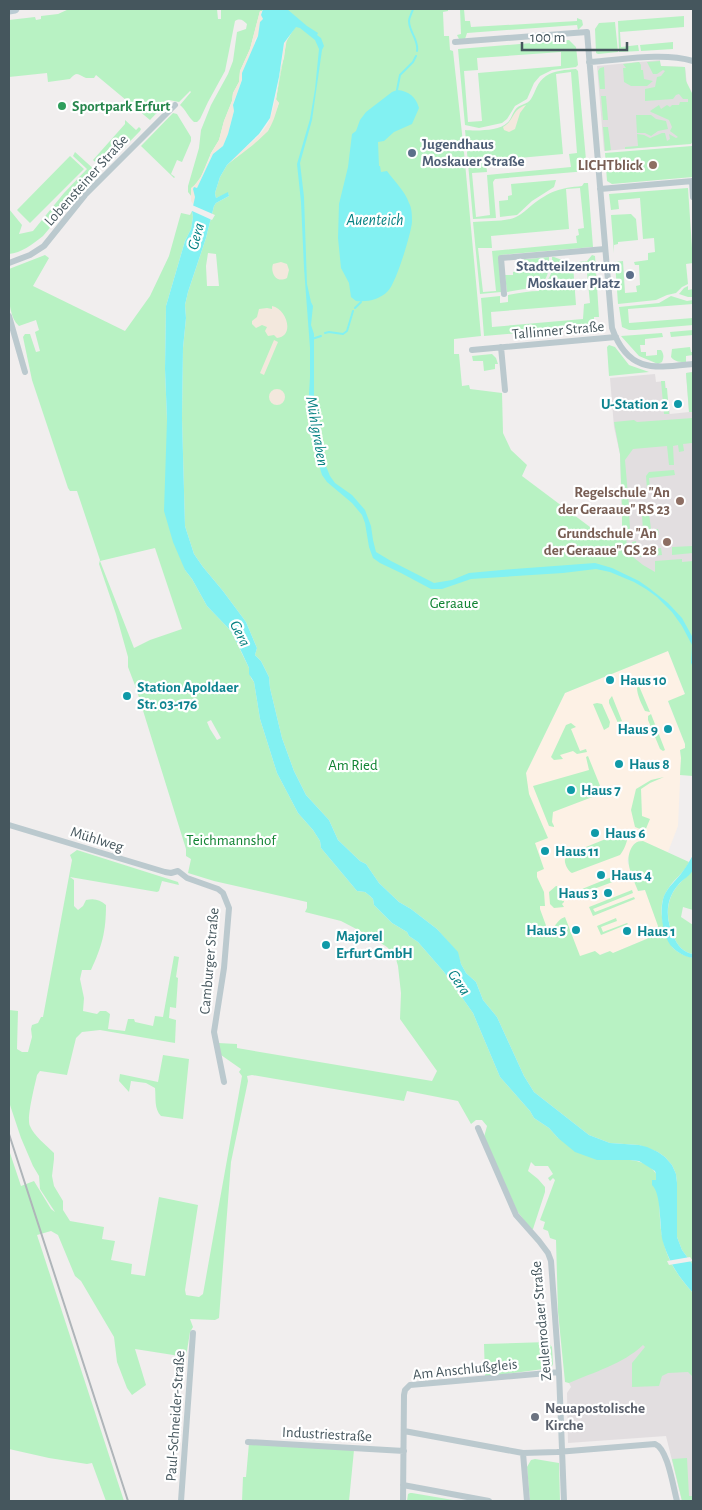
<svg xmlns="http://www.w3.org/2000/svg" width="702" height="1510" font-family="'Alegreya Sans',sans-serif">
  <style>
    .commercial { fill: #fdf1e5 }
    .education { fill: #e2dee0 }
    .green { fill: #b8f2c3; fill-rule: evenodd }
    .sand { fill: #f3e8dd }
    .water { fill: #82f1f2 }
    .pier { fill: #f1eeee }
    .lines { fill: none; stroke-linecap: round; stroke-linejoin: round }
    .stream { stroke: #82f1f2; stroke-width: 2 }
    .street { stroke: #bbc9ce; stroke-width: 6 }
    .secondary { stroke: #bacbd3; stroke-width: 9 }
    .rail { stroke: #afb5b9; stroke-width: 2 }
    .leisure-dot { fill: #2e9e5b; stroke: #fff; stroke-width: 2 }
    .service-dot { fill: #5c6f8a; stroke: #fff; stroke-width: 2 }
    .education-dot { fill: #8d6e63; stroke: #fff; stroke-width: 2 }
    .culture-dot { fill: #0f9aa8; stroke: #fff; stroke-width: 2 }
    .worship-dot { fill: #6b7280; stroke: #fff; stroke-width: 2 }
    .labels { text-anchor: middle; stroke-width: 4.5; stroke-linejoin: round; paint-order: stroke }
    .leisure-label { font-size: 15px; font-weight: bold; fill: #27864d; stroke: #fff; text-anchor: start }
    .service-label { font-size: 15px; font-weight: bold; fill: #4e5e75; stroke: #fff; text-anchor: start }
    .education-label { font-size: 15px; font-weight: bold; fill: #785e54; stroke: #fff; text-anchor: end }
    .street-label { font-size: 15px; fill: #45565d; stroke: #fff }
    .culture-label { font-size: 15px; font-weight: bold; fill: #0d838f; stroke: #fff; text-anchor: start }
    .park-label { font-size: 15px; fill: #108332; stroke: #fff }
    .worship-label { font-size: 15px; font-weight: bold; fill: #5b616d; stroke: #fff; text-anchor: start }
    .water-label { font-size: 16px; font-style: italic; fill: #068182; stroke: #fff }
  </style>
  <rect width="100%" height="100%" fill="#f1eeee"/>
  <path class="commercial" d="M668 651 685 695 668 702 685 744V748L680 751 681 758 678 826 668 852 639 841 634 844 627 861 638 891 645 890 653 910 658 926 655 933 656 935 613 953 606 952 563 971 538 909 526 773 565 693Z"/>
  <path class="education" d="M660 60V66L685 67 691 120 673 145 604 151 597 66Z
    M693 372V591L642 566 623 550 620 454 614 427 610 378 655 374 656 382 665 381 670 414 689 412 686 373Z
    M611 1340 693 1342V1501H682L666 1436 568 1443 567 1393 571 1387 569 1383 566 1381Z"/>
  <path class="green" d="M69 9H217L218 19H221V9H263L262 11H260L250 49 240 71 239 82 233 93 232 101 224 121 219 140 211 153 201 177 191 190 192 197 188 192V186L199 148 201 130 211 105 228 74 233 61 237 32 246 29 247 24C243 20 240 18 235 21L225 71 208 102 200 119 197 122H194C188 117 186 110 180 105L191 92 190 91 179 102 169 100 150 120 96 75 94 78C93 78 86 78 86 78 79 75 77 70 70 79L48 82 47 73 9 77V82V20L35 17 36 20 41 19V16L58 14Z
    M287 9H448V11L443 12 444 36H449L450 50 453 51 464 152 481 336 454 339V354H459L462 386 469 385 470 389 502 393 503 433 511 450 527 465 522 476 594 530H622V512H629L630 529 625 530 628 553 643 565 655 572V561L682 559V562L693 561V776L680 775 681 758 680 750 685 748V744L668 701 685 694 668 651 565 693 526 773 529 794 548 838 535 843 544 869 537 872V877L544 892 545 906H540V909L548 931C556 928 556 920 565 917L580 956 595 951 600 955 610 951 613 953 656 935 655 933 658 926 645 890 638 891C633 878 625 864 630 851 633 844 636 841 643 841L689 862C684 873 674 879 668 889 658 903 661 922 668 937 669 940 670 945 673 948 678 953 686 956 693 958V1265L682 1250 677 1237V1183L676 1174 672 1165 665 1157 658 1152 639 1145 610 1143 589 1135 534 1092 524 1076 497 1017 483 1000 476 982 466 973 461 964 457 952 437 929 411 909 399 902 379 883 366 864 360 861 338 840 329 820 306 795 294 771 282 738 270 688 269 677 261 661 255 655 257 648 246 622 223 591 203 567 194 554 185 526 182 418 183 348 186 318 185 305 188 292 206 238 214 206 216 203 229 196 228 193 216 198 215 193 220 177 227 165 268 131 279 103 276 100 281 67 284 58 286 42 295 27ZM208 253 216 254 219 286H207L206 266Z
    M460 9H464L465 21H470L471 27 577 21V18L582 20 583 25 578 30 577 25 467 33 465 39H459L457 35 461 34Z
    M684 16V27L620 32 621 47 638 45 639 51 619 52 618 21Z
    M615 22 618 52 598 54 596 53 595 29 599 23Z
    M569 40 576 47 578 65 576 67 552 70 540 76 534 83 527 99 515 106 507 119 502 123 479 128 465 125 458 49ZM561 52V66L478 73 482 121 468 122 464 71 478 70 477 58Z
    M673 42V49L641 51 640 45Z
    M660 61 661 66 685 67 686 81 693 95V141L691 144 625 149V147L638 146 637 134 644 135 650 138 662 133H665L667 141 670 139 669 134 676 138 678 137 670 131 672 127 669 120 651 112 650 111 659 105 661 109 667 105 670 107 672 105H679L680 102H688V99H683L679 94 676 95 673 99 645 101V89L655 87 657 77 661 76 665 71 663 70 657 74H653L647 62Z
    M639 62 641 65V70H643L644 79 653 81 647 86H631L624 82 623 68H626L623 64Z
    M604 67 605 89H600L598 71 600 68Z
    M576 69 578 71 587 171 495 179 493 182 496 218 473 219 465 130C476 131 499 131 507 123 511 120 512 114 515 110 519 104 527 105 531 99 536 91 537 82 546 76 555 70 566 70 576 69ZM571 72 577 153 569 154 571 167 487 175 490 215 476 217 472 173 487 172 486 161 563 154 556 74Z
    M601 96H606L608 120H603Z
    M173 113 177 114 191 137V141L182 162 177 160 171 174 175 177 174 178 141 146Z
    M636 115H651L656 119 666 121 668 129 658 131 651 136 645 133H637Z
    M125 120 136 130 139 127 141 129 140 131 105 167H101L93 160 125 124Z
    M603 127H608L611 150 605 151Z
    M693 145V177L612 184 607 181 605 153 692 146Z
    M75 152 97 172 43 236C33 244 21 253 9 254V209L22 225 19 234 33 231 64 193 87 169 73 156Z
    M70 156 84 169 30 223 17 210Z
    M556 180 554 187 532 201 517 215 500 217 499 201 508 200V196L512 195 511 184Z
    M584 183H588L593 247 500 255 501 292 480 294 473 222C486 221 506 222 516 217 522 214 527 209 532 205 550 191 560 188 582 186ZM580 188 584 228 578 229 579 235 576 236 577 243 492 251 496 291 483 292 478 248H492L491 236 569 229 566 189Z
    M688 188 693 263 686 264 688 284 682 287 676 293 667 295 656 300 618 304 615 262 623 261 625 293 637 292 636 286 640 285 639 265H635L634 262 648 260V253L655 252 654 238 643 239 640 198 618 200 619 209 611 210 609 194Z
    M192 211 193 217 191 229 185 241 166 306 165 369 167 420 185 570 192 579 207 606 231 631 249 668 251 678 254 682 260 719 277 773 298 813 313 830 320 841 321 848 357 891 365 892 370 896 373 899 374 905 392 923 407 932 409 936 418 942 444 972 473 1013 500 1077 530 1111 534 1118 549 1128 558 1138 630 1160C641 1161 654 1166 658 1178 660 1182 659 1188 659 1193 660 1208 659 1225 663 1240 668 1262 678 1276 693 1293V1392L692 1376 688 1372 668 1373 662 1376 659 1386 632 1387V1363L645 1347 643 1345C623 1364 594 1372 569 1383L565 1382 558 1312 556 1240 550 1238 548 1231 543 1229 545 1222 540 1220 555 1180 553 1178 550 1181 548 1178 553 1174 548 1166H535L531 1162 528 1171 538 1179 545 1187V1192L533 1229H531L517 1211 484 1137 487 1126 482 1120H476L471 1124 458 1101 407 1091 404 1101 252 1075 247 1076 248 1081 231 1162 219 1318 215 1320 190 1319 193 1327 190 1332 186 1357 135 1349 146 1385 132 1395 127 1388 117 1362 114 1337 81 1281 75 1276 58 1235 51 1231 37 1235 124 1501H106L92 1463 87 1464 49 1458 9 1449V1150L21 1186 34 1181 51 1209 55 1212 40 1189 39 1176 33 1166 21 1138 9 1102V1010L18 1011 17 1049 22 1052H28L32 1037 31 1029 32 1025 38 1023 41 1017H43L72 860 70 855 77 850 178 882 179 885 162 881 159 891 157 892 70 877 74 880V906L78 910 83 906 86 900C95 898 100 900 106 905 106 932 102 946 91 970H82L80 979 84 998 83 1011 97 1014 100 1011H106L110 1014 108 1029 125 1031 128 1019H134L135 1022 153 1026 155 1016 163 1017 174 956 179 957 176 977 178 978 176 1008 170 1007 169 1018 176 1020 175 1043 100 1030 82 1032 76 1038 67 1075 40 1071 37 1075C35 1085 26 1119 30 1126 34 1136 46 1145 54 1153V1159L52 1176 54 1186 63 1201V1210L70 1221 104 1227 102 1239 115 1241 111 1260 132 1264 131 1274 145 1276 159 1197 198 1205 185 1290 186 1295 199 1297 203 1294 242 1076 239 1072 241 1069 221 1055 218 1043 237 1044V1048L432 1081 437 1071 400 1019 401 993 398 966 395 956 387 947 366 934 341 921 305 912 307 908V902L214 881 188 873 191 859 186 856V849L136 688 128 667V657L116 614 99 564 100 560 77 491H70L68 488 32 380 23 337 25 334H30L36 352 40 351 35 332 39 330 36 320 19 326C6 315 9 284 9 269L45 255 49 258 33 286 125 331 150 296 169 256 181 213 190 215ZM155 548 182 629 150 640 134 648 100 561ZM211 720 221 738 217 740 210 729 207 722Z
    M631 214 636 219 638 240 618 242V244L614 245V253L611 215Z
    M592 255 595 256 599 317H594V327L484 336 481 298 500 296V303L508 302V295C519 293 530 291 539 291V289C551 278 553 274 552 257H554L570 263 587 261ZM586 263 590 303 584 304 583 319 492 327 491 312 576 305 573 265Z
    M549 257C549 269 549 281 537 286L535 283 532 284 533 287 530 288 507 292 505 275H513V272L518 271 517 260Z
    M688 286V290L693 289V297H688L679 294 684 288Z
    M671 296 687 301 693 300V304L628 309 629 323 693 318V325L635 330H629L622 327 619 307 659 303Z
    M693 330V335L671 337 670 332Z
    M662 333 663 337 645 339V345H640L641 352H646V356L657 355V350H661C664 354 664 357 662 362L658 364 639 356 621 336Z
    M609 345 615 347 629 365 649 372 609 376 607 347Z
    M690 347 691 352H693V355L686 356V362C680 362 675 362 671 357L672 349Z
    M492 354 496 358 498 364H495V369L484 371 483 361H473L472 356Z
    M693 372V412H689L686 373Z
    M661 381H665V388H667L669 414H664Z
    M693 418V453L692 443 683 444 684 451 679 452 678 445 673 446 674 465H669L667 446 633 449 625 460 629 507 622 508 620 454 614 422 634 420 637 422Z
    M674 470 675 475 649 478 650 487 654 486V488L647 489 646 476 649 472Z
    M661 508V512L649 513 651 529H658L659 535H655L643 531 642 515H643V512L645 510Z
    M636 541 637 550 661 548 662 555 641 557 633 551 632 542Z
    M693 546V553L672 555V547Z
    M639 686 650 712 645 711C642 705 637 695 637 688Z
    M612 696 622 721 618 723 609 703V700Z
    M597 703 602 704 610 722 609 727 604 730 593 704Z
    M651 714 665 750 663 751 660 749 648 720V716Z
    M571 723 576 727 571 729 580 751 586 749 587 752 577 754 573 751 560 755 563 759 554 760 551 757 552 755 566 725Z
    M588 756 603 793 553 812 552 822 554 826V827L549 826 533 786 589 770 586 757Z
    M664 777 650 783 641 789 642 816 650 819 645 831 635 827 631 810 636 789 651 780Z
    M628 830C629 838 625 849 620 855L572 873C568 871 564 863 565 859L571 853Z
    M693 869V910L683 907 681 917 693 925V954C684 953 677 945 674 937 665 919 665 898 680 883 684 878 689 875 693 869Z
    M624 872 626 877 583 893 582 889Z
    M556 886H557L563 898 561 899 562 901H564V902L562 904 564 907 554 908 550 904 549 892Z
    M632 890 633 893 593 909 595 912 634 897 635 899 593 916 589 907Z
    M616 918 617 921 601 927 603 932 627 923 628 924 601 935 597 926Z
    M163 1055 189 1059 183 1119 161 1116C154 1109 156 1098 155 1088L146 1083 131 1081 129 1092 119 1081 120 1074 158 1082Z
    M548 1342 552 1347 553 1364 551 1368 485 1377 484 1344Z
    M249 1443 354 1450 349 1501H242L243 1477H246Z
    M687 1458 689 1496H693V1501H682L672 1459Z
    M535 1459 559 1463 560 1501H530L527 1467 531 1460Z
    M410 1493H412L459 1501H407L408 1494Z"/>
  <path class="sand" d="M260 11H262L261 15 263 19 258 36 255 39 254 46 242 75V80L233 104 234 111 228 134 223 146 213 154 197 188 194 205 191 201V188C201 181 204 169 210 158V155L219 140 224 121 232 101 233 93 239 82 240 71 250 49Z
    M287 39 276 99 279 103C276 112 274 121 269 129 262 139 240 155 230 162 242 148 263 137 270 119 275 103 280 78 282 61 283 54 283 45 287 39Z
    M526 105 520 113 515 129 509 132 504 130 503 127C515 120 511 110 526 105Z
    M281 262 287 264 289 270 287 278C276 284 270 272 273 264Z
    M272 306C287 309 295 336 277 338L274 335 268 336 265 331 267 327 262 325 256 328 252 324V321L257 317 259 309 267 308 272 309Z
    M274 340 278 342 264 375 260 373Z
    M269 397a8 8 0 1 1 16 0a8 8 0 1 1-16 0Z"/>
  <path class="water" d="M263 9H287L307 26 318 33 317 35 321 38 324 46 322 50 312 120 300 163 304 197 307 284 311 302 313 306 311 325 314 334V404L321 454 330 476 335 483 352 495 365 510 371 526 373 540 376 552 391 561 434 583 452 580 469 573 514 569 595 563 612 568 639 581 649 588 668 603 682 618 693 638V667L691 663 692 645 682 626 672 612 657 597 646 589 634 582 610 572 596 569 563 573 471 579 442 589H431L401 573 380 563 373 558 369 547 365 523 362 515 352 503 327 482 322 475 318 462 316 444 312 433 311 420 308 411 310 377V348L304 268 301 202 297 164 310 119 315 89 319 49 315 40 300 28 296 27 284 43 279 77 270 118 259 134 227 165 220 177 215 193 216 198 228 192 229 196 216 203 214 206 206 238 188 292 185 305 186 318 183 348 182 418 185 526 194 554 203 567 223 591 246 622 257 648 255 655 261 661 269 677 270 688 282 738 294 771 306 795 329 820 338 840 360 861 366 864 379 883 399 902 411 909 437 929 458 952 461 964 466 973 476 982 483 1000 497 1017 524 1076 534 1092 589 1135 610 1143 639 1145 647 1147 658 1152 665 1157 672 1165 676 1174 677 1183V1237L682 1250 693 1265V1293C678 1276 670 1264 663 1242 659 1228 662 1194 652 1185V1180H656V1174L655 1171 639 1161 630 1160H597L575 1152 558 1138 549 1128 534 1118 530 1111 500 1077 473 1013 444 972 418 942 409 936 407 932 392 923 374 905 373 899 370 896 365 892 357 891 321 848 320 841 313 830 298 813 277 773 260 719 254 682 249 674V668L242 653 231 631 207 606 192 579 185 570 173 542 164 511 167 420 165 369 166 306 185 241 191 229 193 217 192 211 195 197 193 189 194 187 197 188 213 154 223 146 228 134 234 111 233 105 242 80V73L258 36 260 22 263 19 261 15Z
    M397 90C409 91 416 97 419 108L412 124 394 132 384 141 378 142 379 166H380L381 172 387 171C394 181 405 191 409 203 412 208 412 216 412 222 411 234 396 283 388 291 379 300 368 302 356 301L351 297 349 283 341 268 338 238 339 204 348 167 352 134 356 131 360 120 366 112 392 92Z
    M693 855C693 859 694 866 693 870 690 876 683 879 679 884 665 899 665 919 674 937 677 945 684 953 693 954V958C686 957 678 953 673 948 662 938 659 909 664 896 668 886 677 880 683 871 687 866 690 860 693 855Z"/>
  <path class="pier" d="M192 205 215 215 212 220 190 210Z
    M690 1257 693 1261 669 1265 667 1261Z"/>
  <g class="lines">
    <path class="stream" d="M413 9C412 13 409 17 409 21 409 32 419 40 417 51
      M397 90 400 75 413 62 416 56
      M355 308 361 302
      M325 333 329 332 343 334 347 331 353 311
      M312 339 321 336"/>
    <path class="street" d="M455 42 587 32 612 328C628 373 654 368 693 364
      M589 62C622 60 662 52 693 61
      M692 181 693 197
      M600 189 693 181
      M9 263 30 255 44 246 85 195 175 105
      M504 294 501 258 605 249
      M9 316 25 372
      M501 347 505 390
      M472 350 616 337
      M9 825 165 872 171 873 178 871 187 878 218 889 223 893 229 908 224 968 214 1032 224 1082
      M478 1128 516 1215 539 1241 548 1253 551 1261 559 1372 564 1501
      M404 1431 523 1453 557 1452 655 1444C668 1449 673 1487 677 1501
      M248 1442 404 1451
      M523 1453 527 1501
      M403 1485 489 1501
      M181 1501 193 1333
      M403 1501 404 1395 405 1390 410 1385 559 1372"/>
    <path class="secondary" d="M9 10 15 9"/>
    <path class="rail" d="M9 1134 128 1501"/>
  </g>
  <circle class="leisure-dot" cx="62" cy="106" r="5"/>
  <g class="service-dot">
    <circle cx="412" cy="153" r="5"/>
    <circle cx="630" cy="275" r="5"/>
  </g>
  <g class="education-dot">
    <circle cx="653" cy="165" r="5"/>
    <circle cx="680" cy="501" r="5"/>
    <circle cx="667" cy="542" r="5"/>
  </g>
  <g class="culture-dot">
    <circle cx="678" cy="404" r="5"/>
    <circle cx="610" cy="680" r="5"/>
    <circle cx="127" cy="696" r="5"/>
    <circle cx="668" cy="729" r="5"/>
    <circle cx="619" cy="764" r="5"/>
    <circle cx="571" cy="790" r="5"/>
    <circle cx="595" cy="833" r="5"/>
    <circle cx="545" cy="851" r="5"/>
    <circle cx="601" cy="875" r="5"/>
    <circle cx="608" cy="893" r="5"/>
    <circle cx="576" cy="930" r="5"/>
    <circle cx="627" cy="931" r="5"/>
    <circle cx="326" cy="945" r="5"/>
  </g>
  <circle class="worship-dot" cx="535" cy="1417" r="5"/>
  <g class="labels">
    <g class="leisure-label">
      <text x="72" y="111">Sportpark Erfurt</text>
    </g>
    <g class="service-label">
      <text x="422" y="149">Jugendhaus<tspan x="422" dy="17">Moskauer Straße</tspan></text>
      <text x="620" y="271" text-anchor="end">Stadtteilzentrum<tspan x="620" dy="17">Moskauer Platz</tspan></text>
    </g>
    <g class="education-label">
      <text x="643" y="170">LICHTblick</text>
      <text x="670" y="497">Regelschule "An<tspan x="670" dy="17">der Geraaue" RS 23</tspan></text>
      <text x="657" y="538">Grundschule "An<tspan x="657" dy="17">der Geraaue" GS 28</tspan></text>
    </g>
    <g class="street-label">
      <text transform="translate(86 180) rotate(-48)" y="5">Lobensteiner Straße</text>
      <text transform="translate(558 330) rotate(-5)" y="5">Tallinner Straße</text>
      <text transform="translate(97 839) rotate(17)" y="5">Mühlweg</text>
      <text transform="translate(209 961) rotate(-85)" y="5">Camburger Straße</text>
      <text transform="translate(541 1321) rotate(-95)" y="5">Zeulenrodaer Straße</text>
      <text transform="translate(465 1369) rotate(-6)" y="5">Am Anschlußgleis</text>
      <text transform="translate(175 1416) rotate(-86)" y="5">Paul-Schneider-Straße</text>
      <text transform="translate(327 1434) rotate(3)" y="5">Industriestraße</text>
    </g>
    <g class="culture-label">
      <text x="668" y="409" text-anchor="end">U-Station 2</text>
      <text x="620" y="685">Haus 10</text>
      <text x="137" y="692">Station Apoldaer<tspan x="137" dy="17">Str. 03-176</tspan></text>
      <text x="658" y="734" text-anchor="end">Haus 9</text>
      <text x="629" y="769">Haus 8</text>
      <text x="581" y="795">Haus 7</text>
      <text x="605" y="838">Haus 6</text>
      <text x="555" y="856">Haus 11</text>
      <text x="611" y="880">Haus 4</text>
      <text x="598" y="898" text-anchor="end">Haus 3</text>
      <text x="566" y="935" text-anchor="end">Haus 5</text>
      <text x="637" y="936">Haus 1</text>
      <text x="336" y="941">Majorel<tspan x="336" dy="17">Erfurt GmbH</tspan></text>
    </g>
    <g class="park-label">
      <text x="454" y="608">Geraaue</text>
      <text x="353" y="770">Am Ried</text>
      <text x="231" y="845">Teichmannshof</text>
    </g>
    <g class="worship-label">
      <text x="545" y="1413">Neuapostolische<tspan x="545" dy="17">Kirche</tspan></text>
    </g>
    <g class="water-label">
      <text x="375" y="225">Auenteich</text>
      <text transform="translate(195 236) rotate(-75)" y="6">Gera</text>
      <text transform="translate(318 431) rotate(80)" y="6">Mühlgraben</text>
      <text transform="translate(241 633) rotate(63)" y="6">Gera</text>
      <text transform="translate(460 982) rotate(55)" y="6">Gera</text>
    </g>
  </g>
  <rect width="702" height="1510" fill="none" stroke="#45565d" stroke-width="20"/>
  <path d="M522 42v8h105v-8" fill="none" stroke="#45565d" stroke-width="2.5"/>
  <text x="530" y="42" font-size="15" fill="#45565d" stroke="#ffffff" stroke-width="4" paint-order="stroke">100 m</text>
</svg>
